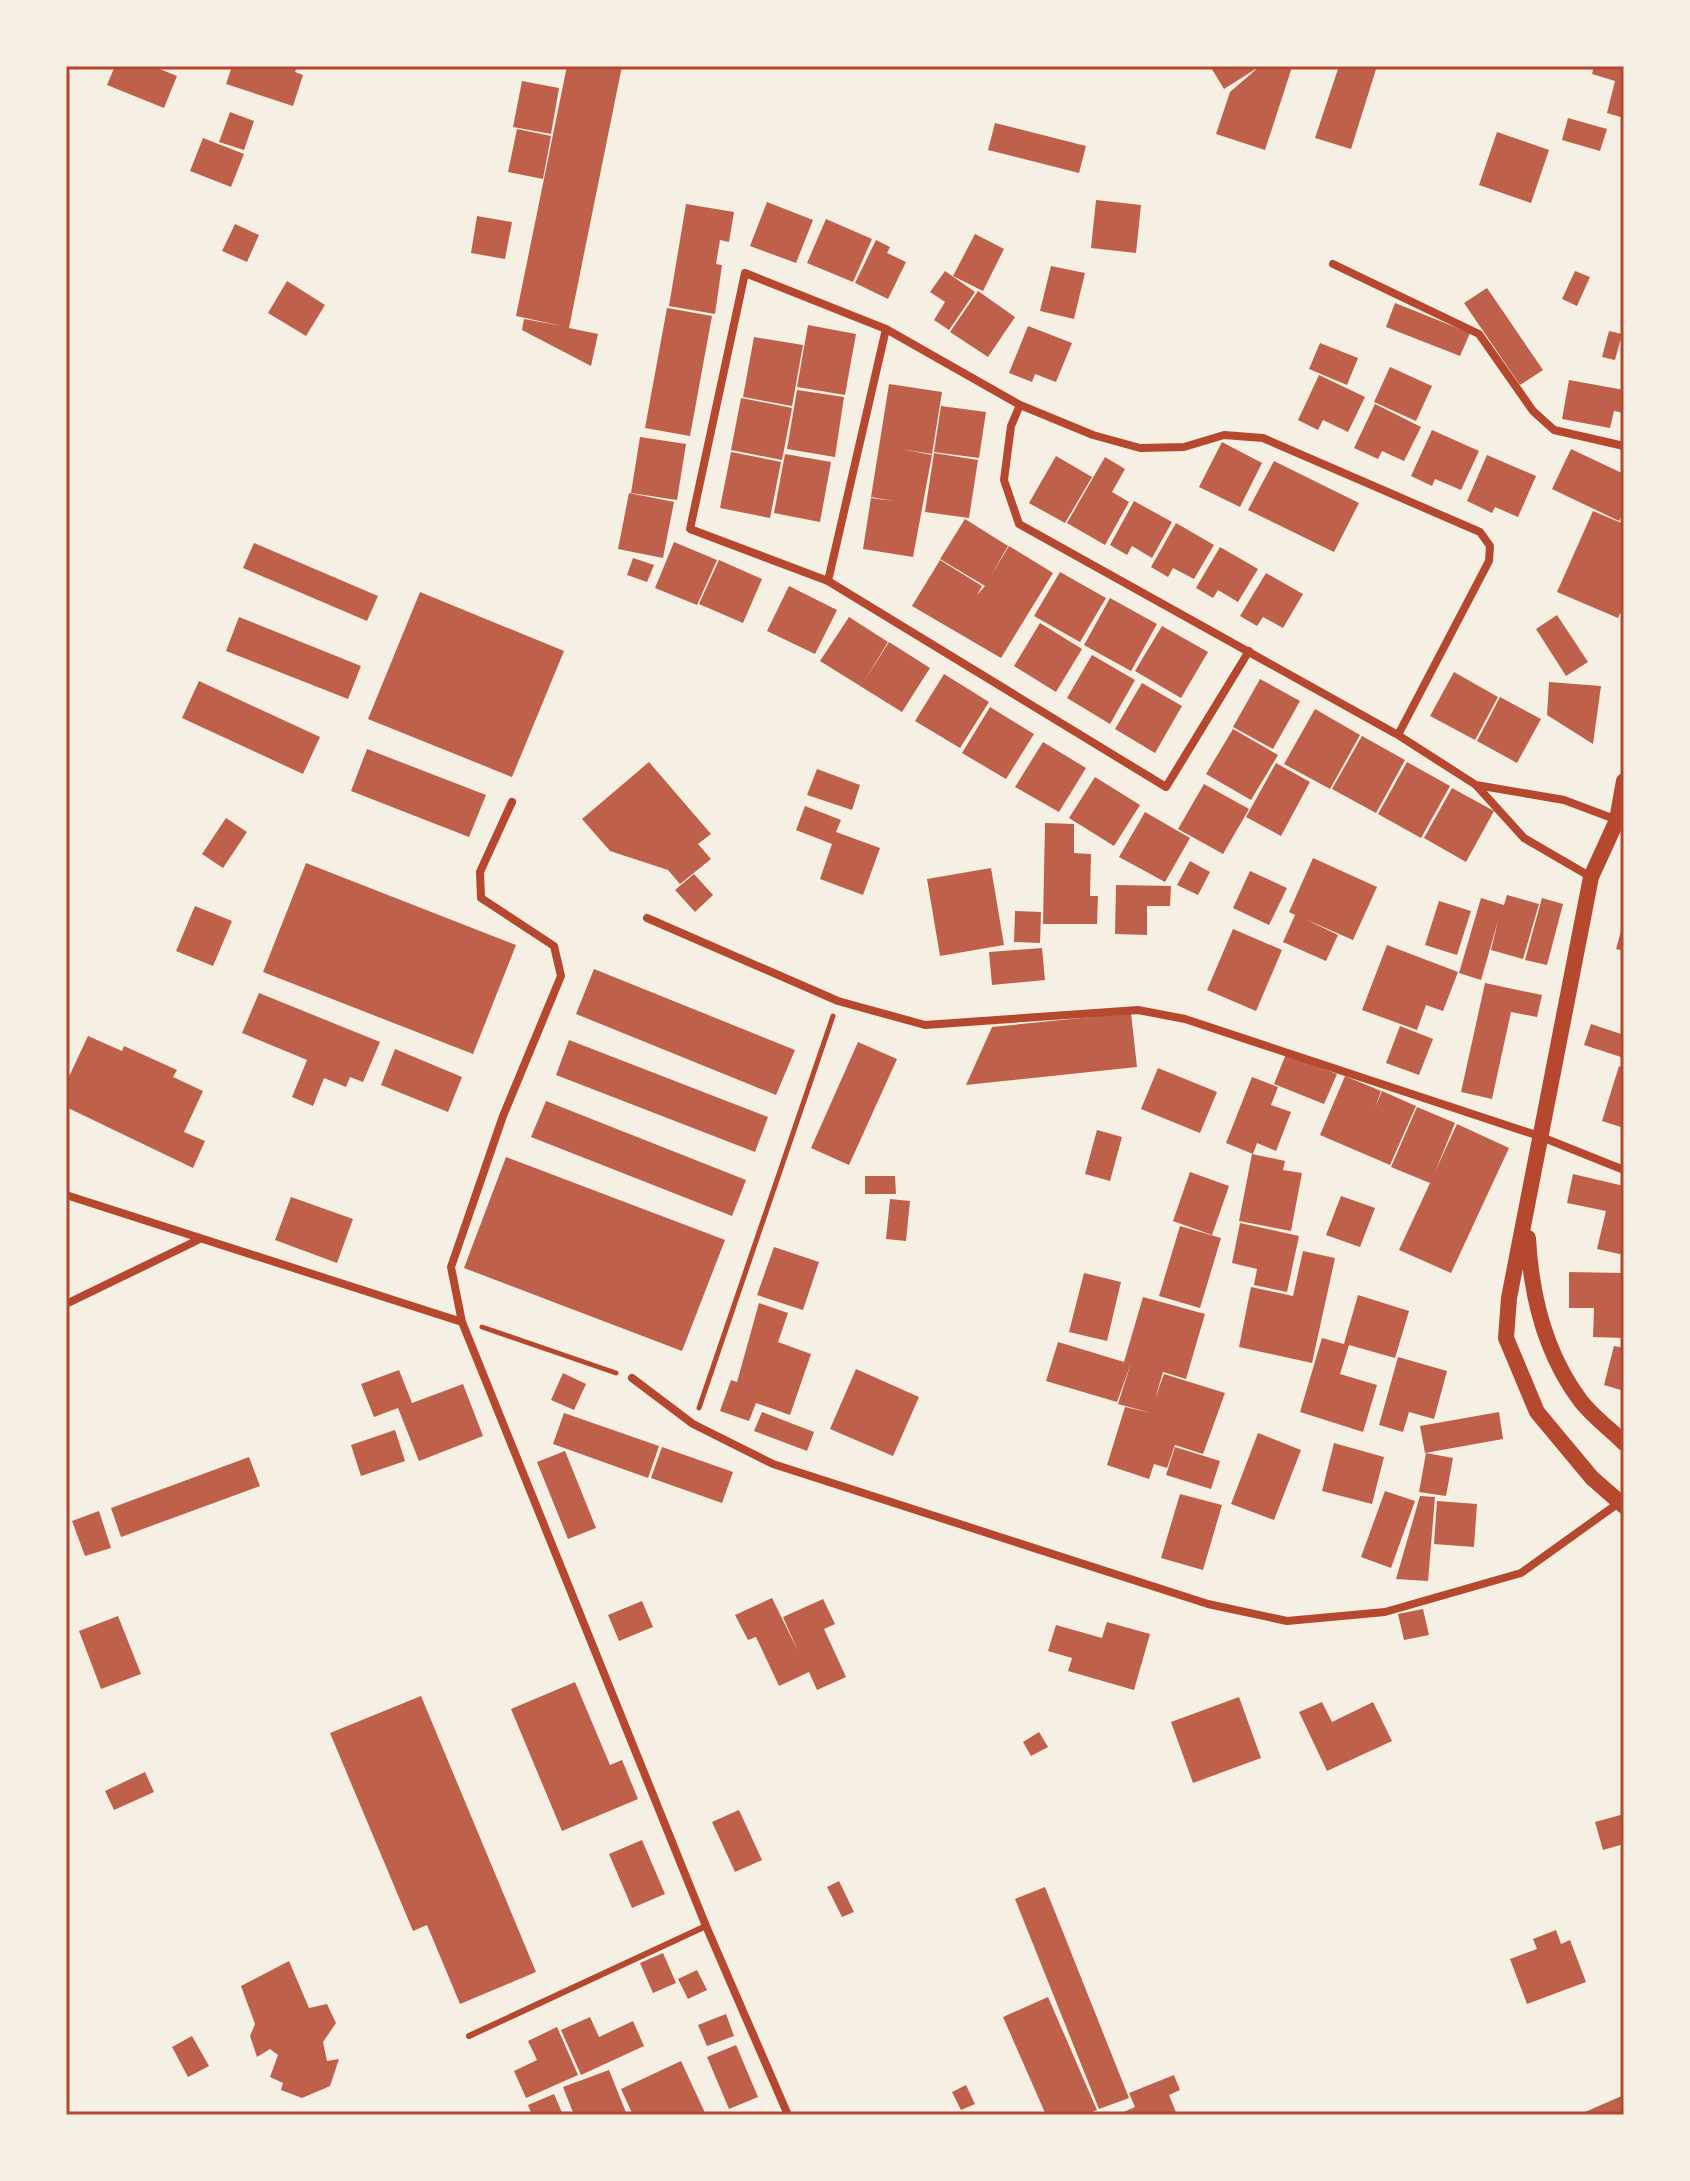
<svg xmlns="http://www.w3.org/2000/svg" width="1690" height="2181" font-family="Georgia,serif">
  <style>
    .building { fill: #bf614a }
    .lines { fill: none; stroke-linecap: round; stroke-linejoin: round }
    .path { stroke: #b5482f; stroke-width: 5 }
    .service { stroke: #b5482f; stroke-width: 6 }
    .minor { stroke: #b5482f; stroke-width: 8 }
    .secondary { stroke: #b5482f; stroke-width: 16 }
    .neatline { fill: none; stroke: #b5482f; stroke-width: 3 }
  </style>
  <rect width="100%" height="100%" fill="#f6efe4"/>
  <path class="building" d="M115 66H152L177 76 164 108 107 85Z
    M232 66H297L295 72 303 75 293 106 226 84Z
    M567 66H622L569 328 598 334 591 366 522 330 524 319 562 326 516 316Z
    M1210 66H1251L1254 70 1224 89Z
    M1260 66 1292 67 1265 150 1216 134 1230 92Z
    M1339 66H1377L1351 149 1315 138Z
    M1594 66H1624V118L1607 113 1615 81 1592 74Z
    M522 81 559 88 551 134 513 127Z
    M230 112 254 121 244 150 219 142Z
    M1568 118 1607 129 1600 151 1562 140Z
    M995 123 1086 146 1079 173 988 150Z
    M517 129 551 136 543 179 508 172Z
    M1497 132 1549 150 1531 203 1479 185Z
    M203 138 244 154 231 187 190 171Z
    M1096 200 1141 205 1136 253 1091 248Z
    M767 202 813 220 796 263 750 246Z
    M686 204 734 212 729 242 720 240 716 264 722 265 715 314 669 306Z
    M477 216 512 222 505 259 471 253Z
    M826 219 872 239 853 282 807 263Z
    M235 224 259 235 247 262 222 251Z
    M975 234 1004 249 983 291 953 276Z
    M876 240 890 247 887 253 906 262 888 299 855 283Z
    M1051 266 1085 273 1074 319 1040 311Z
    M945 271 975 292 949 330 934 320 945 302 930 292Z
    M1575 271 1590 277 1577 306 1562 299Z
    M287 281 325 305 306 336 268 313Z
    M1487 288 1543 370 1520 385 1464 303Z
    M978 291 1015 317 988 357 950 332Z
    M1395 303 1470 333 1460 356 1386 327Z
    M667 308 712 316 690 436 645 428Z
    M808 325 856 334 845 395 797 387Z
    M1028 326 1072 343 1056 382 1035 374 1032 382 1009 373Z
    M1609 331 1622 334 1615 360 1602 357Z
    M754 337 803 345 792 406 743 397Z
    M1320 343 1358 358 1347 385 1309 369Z
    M1390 367 1432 386 1416 421 1374 402Z
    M1319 375 1365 397 1348 432 1323 420 1318 430 1298 420Z
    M1569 380 1624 390V413L1614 411 1610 428 1562 419Z
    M889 384 942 392 932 454 901 449 932 455 913 557 863 549 871 498 894 501 871 497Z
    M797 390 844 397 835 457 787 449Z
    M741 398 792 408 782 460 731 450Z
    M1375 404 1421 427 1404 461 1382 451 1378 459 1354 448Z
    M941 406 986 412 979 458 934 452Z
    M1432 430 1479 451 1461 490 1435 479 1432 486 1411 476Z
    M640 437 686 444 677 500 631 493Z
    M1222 442 1262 463 1240 507 1199 487Z
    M1571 449 1624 474V511L1619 521 1552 489Z
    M731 452 781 462 770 518 720 508Z
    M934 453 978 460 969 518 925 512Z
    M785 454 831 462 820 522 774 513Z
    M1487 455 1536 476 1518 517 1495 507 1492 513 1467 501Z
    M1056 456 1092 477 1065 523 1029 503Z
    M1105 457 1125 469 1112 492 1129 502 1105 545 1067 523Z
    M1274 461 1359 503 1334 552 1248 510Z
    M629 493 674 502 663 558 618 549Z
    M1134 501 1172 522 1152 558 1132 546 1127 555 1110 545Z
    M1593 511 1624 524V605L1618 618 1557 592Z
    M965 519 1008 546 990 577 1009 546 1053 573 1001 658 912 606 940 560 982 586 977 595 985 586 940 559Z
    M1176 523 1214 545 1194 579 1173 568 1168 577 1151 567Z
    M674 542 717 560 697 605 655 588Z
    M254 543 378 596 367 621 243 568Z
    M1220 547 1258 569 1238 602 1218 590 1213 598 1196 588Z
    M633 558 654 565 647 582 627 575Z
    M719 560 762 579 743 623 699 604Z
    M1060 572 1106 598 1080 642 1034 616Z
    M1266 573 1303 594 1283 628 1263 617 1257 626 1240 616Z
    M789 586 837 610 815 654 767 631Z
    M420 592 564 651 512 777 368 719Z
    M1110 598 1157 624 1131 671 1084 645Z
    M1557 615 1588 662 1566 676 1536 629Z
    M239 617 361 666 348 699 226 651Z
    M849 617 888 642 863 683 889 642 930 668 902 712 820 661Z
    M1040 623 1082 649 1056 692 1014 666Z
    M1162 626 1208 652 1181 698 1135 671Z
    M1092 655 1135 680 1110 724 1067 698Z
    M1454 672 1498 697 1475 740 1430 716Z
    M944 674 989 702 960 748 915 721Z
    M1260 679 1300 701 1273 749 1233 727Z
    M199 681 320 737 303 774 182 718Z
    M1549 682 1601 686 1593 744 1547 715Z
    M1142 683 1182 706 1155 753 1115 729Z
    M1500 697 1541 719 1517 763 1477 741Z
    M990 707 1034 734 1006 779 962 753Z
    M1315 709 1360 735 1330 789 1284 764Z
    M1233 729 1278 755 1251 800 1206 774Z
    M1362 736 1405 760 1376 813 1332 789Z
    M1043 742 1086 768 1059 812 1015 787Z
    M367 749 486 795 469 837 351 791Z
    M649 762 711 834 698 844 711 859 680 884 668 870 610 851 582 819Z
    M1407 762 1450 786 1421 838 1378 814Z
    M1276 763 1310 782 1281 836 1246 817Z
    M817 769 860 785 852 810 807 795Z
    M1095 777 1140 805 1114 846 1069 818Z
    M1204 784 1249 809 1223 854 1178 829Z
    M1452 788 1494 811 1466 862 1424 838Z
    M805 806 841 820 836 832 880 848 863 895 820 879 832 844 796 830Z
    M1145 812 1190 838 1165 882 1119 857Z
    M226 818 247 832 223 868 202 854Z
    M1045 823 1074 824V853L1091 854 1090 896H1098L1097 924H1043Z
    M1313 858 1377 887 1353 940 1305 919 1338 935 1326 961 1283 942 1295 915 1289 912Z
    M1190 861 1210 872 1198 895 1177 885Z
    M306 863 516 945 473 1054 263 972Z
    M991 868 1004 945 940 956 927 879Z
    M1250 871 1287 888 1269 925 1233 908Z
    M694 874 713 895 695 912 675 890Z
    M1116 885 1171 886 1170 906H1147V935L1115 934Z
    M1507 895 1539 904 1523 959 1491 950 1498 921 1481 980 1459 973 1481 898 1504 905Z
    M1542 898 1563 904 1547 965 1525 960Z
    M1439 901 1471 911 1457 955 1425 945Z
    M195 906 232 921 213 966 176 951Z
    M1015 911 1041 912 1040 943 1014 942Z
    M1623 924H1624V951L1616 949Z
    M1233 929 1282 950 1256 1011 1207 990Z
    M1387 945 1458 972 1443 1011 1426 1005 1417 1030 1362 1010Z
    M1042 948 1045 980 992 985 989 952Z
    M594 969 795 1050 776 1095 576 1014Z
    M1485 983 1542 995 1537 1017 1511 1012 1492 1099 1461 1092Z
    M259 993 380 1042 363 1082 350 1077 346 1087 324 1078 313 1106 292 1097 307 1060 242 1033Z
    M1131 1013 1137 1067 966 1085 992 1027Z
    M1591 1024 1624 1035V1058L1584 1045Z
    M1400 1026 1433 1039 1419 1075 1386 1063Z
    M88 1036 122 1051 124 1046 177 1070 173 1077 203 1091 184 1132 205 1141 193 1168 66 1107V1083Z
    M569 1040 768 1117 755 1152 556 1075Z
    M858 1042 897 1059 849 1165 811 1148Z
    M395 1049 462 1077 448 1112 381 1085Z
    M1286 1054 1337 1074 1324 1104 1274 1084Z
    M1619 1066 1624 1068V1128L1602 1121Z
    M1158 1068 1217 1092 1200 1133 1141 1109Z
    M1345 1076 1381 1091 1375 1108 1382 1091 1416 1106 1390 1165 1320 1135Z
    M1252 1077 1278 1087 1271 1105 1291 1112 1276 1151 1257 1143 1253 1154 1226 1143Z
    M546 1101 746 1180 732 1216 531 1137Z
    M1417 1107 1455 1123 1435 1172 1457 1124 1509 1148 1451 1273 1399 1250 1430 1183 1391 1167Z
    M1097 1130 1122 1137 1110 1181 1085 1174Z
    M1252 1154 1285 1161 1283 1170 1302 1173 1291 1231 1239 1221Z
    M506 1157 725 1240 682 1351 464 1268Z
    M1190 1172 1229 1186 1212 1235 1173 1221Z
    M1573 1174 1624 1186V1255L1597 1249 1606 1211 1567 1203Z
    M865 1176H895L896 1194H865Z
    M1341 1196 1375 1208 1360 1247 1326 1235Z
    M291 1197 353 1219 337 1263 275 1240Z
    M890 1199 910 1201 906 1241 886 1239Z
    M1240 1223 1299 1236 1287 1292 1254 1285 1257 1269 1232 1263Z
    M1180 1226 1221 1238 1200 1308 1159 1296Z
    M774 1247 819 1262 803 1310 757 1295Z
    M1303 1251 1335 1258 1312 1363 1239 1347 1251 1287 1293 1296Z
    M1569 1272 1624 1273V1338L1593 1337 1594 1308H1569Z
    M1084 1273 1121 1282 1107 1341 1069 1332Z
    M1358 1295 1409 1311 1395 1358 1349 1345 1340 1374 1377 1385 1363 1432 1300 1412 1322 1338 1344 1344Z
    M1143 1297 1205 1314 1186 1379 1163 1372 1155 1399 1164 1374 1225 1393 1203 1454 1175 1445 1167 1468 1154 1464 1149 1479 1107 1465 1125 1407 1151 1413 1118 1404 1131 1363 1117 1402 1046 1381 1058 1342 1124 1362Z
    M759 1303 788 1313 778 1342 811 1354 790 1415 756 1403 749 1421 720 1411 731 1380 737 1382Z
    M1614 1346 1624 1348V1391L1604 1385Z
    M1398 1357 1447 1371 1434 1419 1409 1412 1403 1432 1379 1425Z
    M856 1369 919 1397 893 1456 830 1429Z
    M399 1370 412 1403 463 1384 483 1436 419 1461 398 1408 374 1417 361 1384Z
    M563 1373 586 1384 574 1410 551 1400Z
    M762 1412 814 1432 807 1451 754 1431Z
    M1499 1412 1503 1439 1425 1453 1420 1426Z
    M564 1413 659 1446 648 1478 553 1444Z
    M395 1430 405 1461 361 1476 351 1445Z
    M1258 1433 1301 1450 1274 1520 1231 1504Z
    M1334 1443 1384 1457 1372 1504 1322 1491Z
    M662 1447 733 1472 722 1503 651 1478Z
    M1175 1447 1220 1461 1211 1489 1166 1475Z
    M565 1451 596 1528 568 1539 537 1462Z
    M1426 1453 1453 1458 1446 1496 1419 1492Z
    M249 1457 260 1486 121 1537 111 1508Z
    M1385 1491 1415 1501 1391 1568 1361 1557Z
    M1180 1494 1222 1505 1203 1570 1161 1558Z
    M1420 1496 1435 1497 1428 1581 1396 1579Z
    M1437 1501 1477 1504 1474 1547 1434 1544Z
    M99 1511 111 1548 85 1556 72 1521Z
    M772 1598 798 1651 783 1617 823 1599 835 1624 824 1629 846 1677 817 1690 809 1672 779 1686 756 1637 748 1640 735 1615Z
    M642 1601 653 1627 619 1641 608 1615Z
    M1423 1609 1429 1635 1404 1640 1398 1614Z
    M118 1616 141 1674 101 1689 79 1631Z
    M1107 1622 1150 1634 1134 1690 1068 1671 1072 1658 1048 1651 1056 1625 1102 1638Z
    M575 1682 610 1765 622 1760 638 1799 562 1831 511 1709Z
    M421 1696 536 1972 460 2004 427 1925 413 1931 330 1733Z
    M1239 1697 1261 1758 1193 1783 1171 1722Z
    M1322 1702 1332 1722 1373 1702 1392 1741 1327 1771 1299 1712Z
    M1039 1732 1048 1747 1031 1756 1023 1742Z
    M145 1772 154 1792 114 1810 105 1791Z
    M739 1810 762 1860 735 1872 712 1822Z
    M1624 1814V1844L1603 1850 1595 1822Z
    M642 1840 665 1894 632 1908 609 1854Z
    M839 1881 854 1912 842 1917 827 1887Z
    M1045 1887 1129 2098 1099 2109 1015 1899Z
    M1556 1930 1561 1944 1570 1940 1586 1982 1527 2004 1510 1959 1537 1949 1533 1939Z
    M663 1953 676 1983 653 1993 640 1963Z
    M289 1961 309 2008 327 2004 336 2023 323 2042 327 2061 339 2059 330 2086 302 2098 281 2090 283 2083 270 2077 278 2055 270 2049 257 2057 250 2036 255 2024 241 1986Z
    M697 1970 707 1990 688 1999 678 1979Z
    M1048 1997 1097 2110 1085 2115H1046L1003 2017Z
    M726 2014 734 2036 707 2046 698 2025Z
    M590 2017 599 2037 633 2021 644 2046 581 2075 561 2030Z
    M557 2027 578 2075 526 2098 514 2071 537 2060 528 2041Z
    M192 2036 209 2066 188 2077 172 2047Z
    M736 2045 758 2097 729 2109 707 2057Z
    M681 2061 706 2115H633L621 2089Z
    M609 2070 627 2115H574L563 2087Z
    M1174 2075 1180 2090 1169 2095 1177 2115H1117L1135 2107 1129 2093Z
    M966 2085 975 2104 961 2110 952 2092Z
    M554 2094 563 2115H532L528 2105Z
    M1624 2095V2115H1578Z"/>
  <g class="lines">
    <path class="path" d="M482 1327 616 1373
      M699 1408 833 1016"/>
    <path class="service" d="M469 2036 706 1926"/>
    <path class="minor" d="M1333 264 1479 334 1533 411 1554 430 1624 446
      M1020 405 1011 426 1004 480 1019 524 1398 735 1476 785 1524 838 1591 877
      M828 581 886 329
      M1249 651 1166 787 828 581 690 529 745 273 886 329 1020 405 1093 435 1140 448 1184 447 1224 435 1263 438 1480 532 1490 546 1489 561 1398 735
      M1476 785 1564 800 1620 821
      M512 802 480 872 481 898 554 946 561 976 503 1116 451 1267 462 1322 706 1926 788 2115
      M647 918 838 1001 925 1025 1138 1010 1185 1019 1539 1136 1624 1170
      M66 1195 462 1322
      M66 1304 198 1240
      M632 1378 693 1424 773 1464 1208 1604 1287 1621 1385 1612 1521 1573 1620 1502"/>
    <path class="secondary" d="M1624 781 1617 820 1591 877 1509 1298 1506 1338 1537 1412 1592 1478 1624 1506
      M1528 1238C1531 1295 1545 1353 1580 1400 1592 1416 1610 1429 1624 1443"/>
  </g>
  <rect width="1690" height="2181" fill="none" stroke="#f6efe4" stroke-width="136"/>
  <rect x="68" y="68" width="1554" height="2045" class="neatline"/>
</svg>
